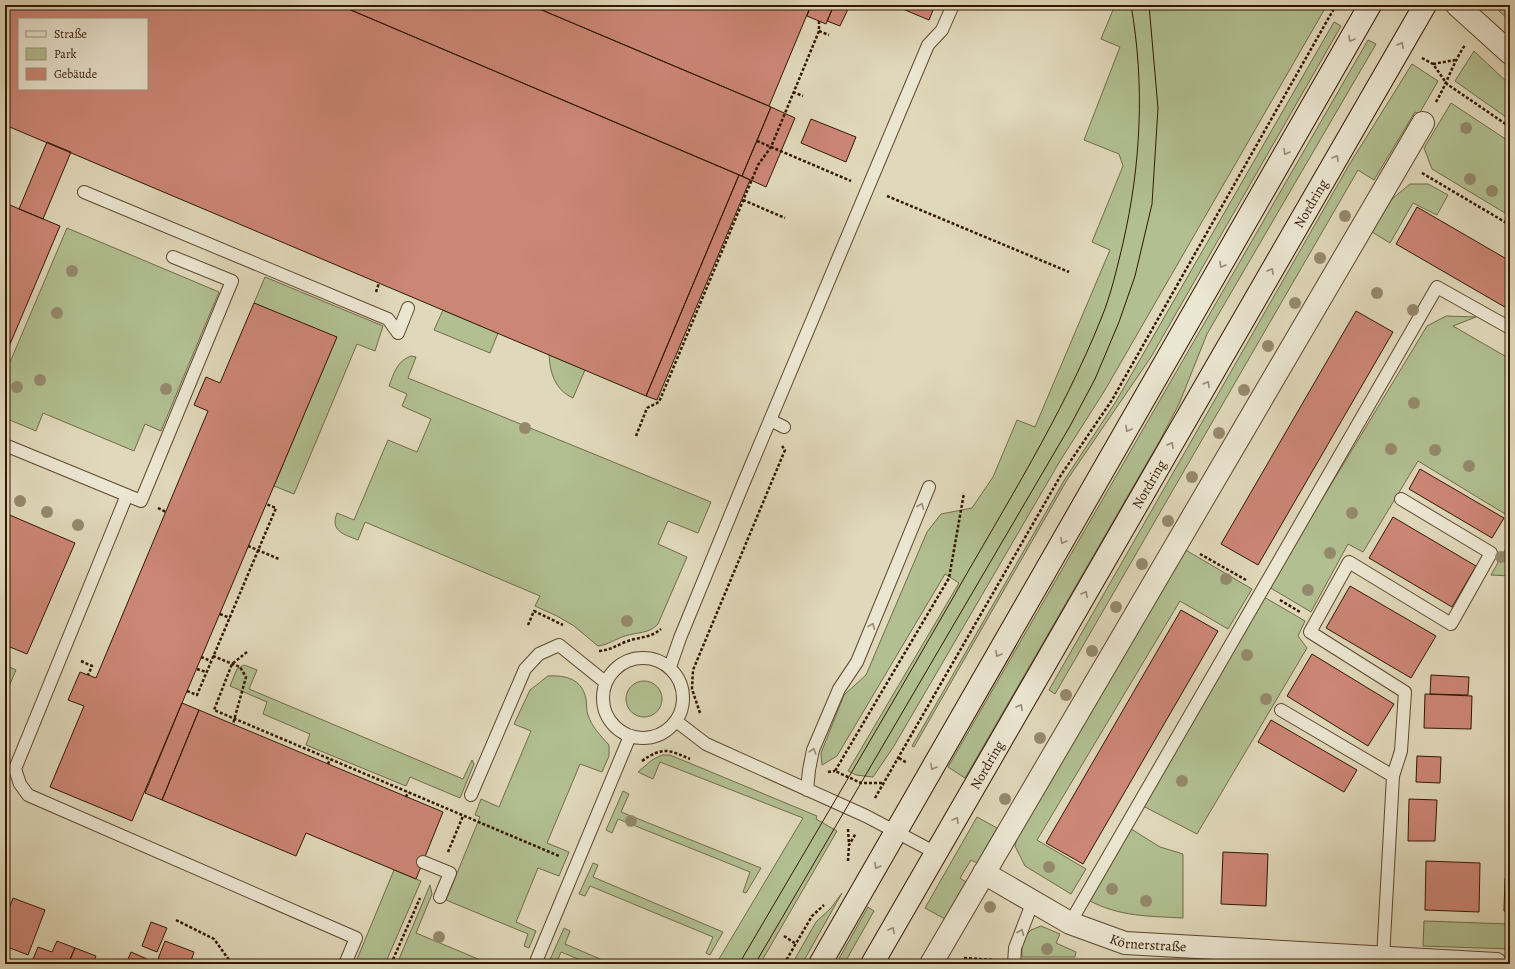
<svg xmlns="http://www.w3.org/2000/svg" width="1515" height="969" font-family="Alegreya,serif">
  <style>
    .green { fill: #b1bf91; stroke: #726b48 }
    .building { fill: #cc8676; stroke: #321700; fill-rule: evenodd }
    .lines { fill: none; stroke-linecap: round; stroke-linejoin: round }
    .service-casing { stroke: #5e472e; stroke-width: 14 }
    .minor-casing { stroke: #5e472e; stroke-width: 24 }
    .tertiary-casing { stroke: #5e472e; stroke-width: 24 }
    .secondary-casing { stroke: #321700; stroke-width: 24 }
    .path { stroke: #321700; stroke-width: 2.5; stroke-dasharray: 3 2; stroke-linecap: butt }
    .service { stroke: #ebe6d2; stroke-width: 12 }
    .minor { stroke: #ebe6d2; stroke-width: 22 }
    .tertiary { stroke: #ebe6d2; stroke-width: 22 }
    .secondary { stroke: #ebe6d2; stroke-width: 22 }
    .tram { stroke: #321700; stroke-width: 1 }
    .tree { fill: #95896c }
    .oneway { stroke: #988974 }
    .labels { text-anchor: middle; stroke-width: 3; stroke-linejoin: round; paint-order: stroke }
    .street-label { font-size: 14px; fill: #321700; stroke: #ebe6d2 }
  </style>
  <rect width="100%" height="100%" fill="#e0d8ba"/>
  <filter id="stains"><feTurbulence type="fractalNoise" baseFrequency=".005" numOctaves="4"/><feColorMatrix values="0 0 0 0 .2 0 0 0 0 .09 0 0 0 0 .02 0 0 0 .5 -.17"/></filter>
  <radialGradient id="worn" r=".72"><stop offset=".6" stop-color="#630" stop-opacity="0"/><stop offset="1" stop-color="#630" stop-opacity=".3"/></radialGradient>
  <path class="green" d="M1115 5H1327L1105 390 1060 461 894 746 873 777 856 775 848 771 959 583 945 574 837 756 822 765 821 753 844 695 866 675 927 532 941 514 972 508 993 477 1017 420 1035 427 1110 250 1092 242 1123 166 1119 154 1084 140 1120 47 1101 39Z
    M1500 5H1510V21L1499 11Z
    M1334 22 1341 26 1151 357 1067 480 914 747 912 746 1065 479 1115 403Z
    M1368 40 1376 44 1207 334 1179 404 1159 442 965 778 948 767Z
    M1474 51 1510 85V120L1455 81Z
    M1412 64 1438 81 1419 114 1415 112 1374 180 1358 170 1055 694 1049 690 1349 165Z
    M1451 103 1510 142V216L1432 169 1424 148Z
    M1410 184H1428L1448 195 1437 215 1413 203 1390 243 1372 232 1392 199Z
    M67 228 219 292 161 431 145 424 134 451 43 413 36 431 5 418V374Z
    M265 277 383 326 375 351 357 344 294 494 274 486 336 338 254 303Z
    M443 310 498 333 490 353 434 330Z
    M1446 316 1476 317 1453 326 1510 359V517L1418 461 1363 552 1348 544 1311 612 1269 587 1427 326Z
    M549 354 585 370 573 398C555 390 550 373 549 354Z
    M411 356 416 357 408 378 711 502 698 533 668 521 658 544 687 557 658 624C649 634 637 632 625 636 615 639 608 645 598 646L574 626 557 616 535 606 540 596 365 522 358 540C343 534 330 531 337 513L354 520 388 440 417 452 431 419 402 406 407 394 389 386C394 373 397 361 411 356Z
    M1510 541V576L1491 575Z
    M1184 549 1252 589 1228 629 1180 601 1037 840 1086 869 1071 894 1025 866 1015 846 1020 828Z
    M1264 597 1305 621 1298 636 1307 648 1197 834 1143 806Z
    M5 665 16 670 5 696Z
    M244 665 257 670 249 689 463 779 472 760 474 764 460 798 410 777 406 786 306 745 310 734 263 714 267 702 230 686 237 669Z
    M548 676C566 675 582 679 586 699 587 704 586 710 588 715 592 727 600 735 609 745V756L602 772 580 764 547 843 569 852 559 876 538 868 516 922 536 931 529 948 524 946 528 934 446 900 480 817 475 815 481 799 499 807 531 731 514 724 530 690Z
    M626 699a18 18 0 1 1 36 0a18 18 0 1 1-36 0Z
    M662 755H670L817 816 816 819 837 831 760 964H716L803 818 660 762 653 779 638 772 652 760Z
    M623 791 629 794 621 812 761 868 746 893 743 892 750 872 618 819 612 833 606 830Z
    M977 817 997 828 977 863 971 860 960 878 966 882 945 919 925 908Z
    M1128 827 1160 847 1183 854V918C1148 916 1120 917 1088 900Z
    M593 863 598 865 593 877 723 932 710 955 706 953 713 937 590 886 585 896 579 894Z
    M394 870 421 881 385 964H355Z
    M430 885 432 894 416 933 490 964H397Z
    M842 893 802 964H792L816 922 831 908Z
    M868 907 874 911 844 964H836Z
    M1424 921 1510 924V949L1423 946Z
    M1041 926 1060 934 1056 943 1076 952 1075 957H1022V940L1031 930Z
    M564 928 570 931 565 944 612 964H590L561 952 556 964 549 962Z"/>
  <path class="building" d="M5 5H339L739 175 646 396 5 125ZM19 19H147V89H19Z
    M339 5H530L771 107 742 176Z
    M530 5H811L769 106Z
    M811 5H834L826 24 807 16Z
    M834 5 849 7 840 26 827 21Z
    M893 5H935L929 20Z
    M771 107 795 118 766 187 742 176Z
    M811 119 856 137 846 162 801 143Z
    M47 142 71 152 43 219 19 209Z
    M739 175 750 180 657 400 646 396Z
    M5 203 60 226 5 356Z
    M1417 207 1510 261V310L1396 244Z
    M254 303 337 337 132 821 50 787 84 706 68 700 80 672 96 678 208 411 194 405 206 377 220 383Z
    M1356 311 1393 332 1258 565 1221 544Z
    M1420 469 1504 518 1492 538 1409 489Z
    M5 513 75 543 27 654 5 645Z
    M1393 517 1476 566 1452 607 1369 558Z
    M1350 586 1436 636 1411 678 1326 628Z
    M1181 610 1218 631 1083 864 1046 843Z
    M1510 616V641H1508Z
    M1312 654 1394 704 1368 746 1287 696Z
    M1431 675 1469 677 1468 695 1430 694Z
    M1425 694 1472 696 1471 729 1424 728Z
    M182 703 199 710 162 800 145 793Z
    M199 710 443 812 416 879 306 833 296 856 162 800Z
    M1271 720 1357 770 1344 792 1258 742Z
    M1417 756 1441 757 1440 783 1416 782Z
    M1409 799 1437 800 1435 841H1408Z
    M1223 852 1268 854 1266 906 1221 904Z
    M1426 861 1480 863 1479 912 1425 910Z
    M1505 878H1510V912L1504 911Z
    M13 898 45 910 28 955 5 946V920Z
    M151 922 167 928 157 952 142 946Z
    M57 941 75 948 68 964H31L38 947 52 952Z
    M165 941 194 952 190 964H156Z
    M75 948 96 956 93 964H68Z
    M131 952 147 959 145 964H126Z"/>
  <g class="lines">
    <g class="service-casing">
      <path id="service" d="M84 192 388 319 398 333
        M398 333 408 308
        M770 420 784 427
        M5 445 141 501 232 281 173 257
        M127 495 15 769 20 784 28 795 356 938 345 964
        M603 698a40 40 0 1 1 80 0a40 40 0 1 1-80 0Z
        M670 667 680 638 744 482 928 45 942 30 953 5
        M1281 710 1393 776
        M676 721 706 744 866 816 936 853
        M807 790 809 770 813 750 839 689 857 662 929 487
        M471 795 525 669 539 654 559 645 605 682
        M423 862 450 873 440 897
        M1070 923 1437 287 1510 328
        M1383 958 1393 776 1401 751 1405 692 1310 632 1349 562 1451 624 1491 553 1401 499
        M535 964 630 736
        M1014 964 1015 948 1033 901"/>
    </g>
    <g class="minor-casing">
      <g id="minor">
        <path id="s1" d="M984 873 1070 923 1125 943 1496 964"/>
        <path d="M931 964 1423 123"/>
      </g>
    </g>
    <g class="tertiary-casing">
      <path id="tertiary" d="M1457 5 1510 53"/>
    </g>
    <g class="secondary-casing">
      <g id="secondary">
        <path d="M820 964 1370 5"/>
        <path id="s2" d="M872 964 1425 5"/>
      </g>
    </g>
    <path class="path" d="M819 31 829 35
      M1422 58 1433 64 1447 84 1510 127
      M1433 64 1455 60
      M793 92 803 96
      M1436 102C1447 83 1453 63 1465 45
      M757 141 851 181
      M1422 173 1510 225
      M887 196 1069 272
      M743 200 785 218
      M376 292 379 283
      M636 436 647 408 659 402 758 165 771 147 819 31V21
      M158 508 166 512
      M248 546 279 559
      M1200 554 1246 580
      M1280 600 1300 612
      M220 614 230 618
      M528 625 534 611 563 625
      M599 651C610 650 616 646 625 642 638 637 651 638 661 629
      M247 652 232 664 214 710 559 856
      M213 656 240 667 246 677 233 724
      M201 657 211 661
      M81 661 92 666 88 675
      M197 669 206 672
      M187 691 197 695 276 508 266 504
      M700 713 692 689 693 670 785 450 782 446
      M899 758 907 763
      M642 761C663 746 669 750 690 759
      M328 764 330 759
      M828 772 835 771
      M882 783H861L835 771 949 578 964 493
      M406 797 408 792
      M875 798 1061 475 1112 400 1336 5
      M848 829 849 844
      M448 852 463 816
      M848 861 849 845 856 833
      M176 920 214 939 232 964
      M784 936 796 944
      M964 958 995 960
      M1034 963 1054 964
      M391 964 420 898
      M784 964 812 916 824 905"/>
    <use href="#service" class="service"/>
    <use href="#minor" class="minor"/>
    <use href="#tertiary" class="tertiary"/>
    <use href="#secondary" class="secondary"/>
    <path class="tram" d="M739 964C811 841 883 720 954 596 1005 506 1062 416 1101 319 1111 295 1117 268 1123 243 1141 165 1145 84 1131 5
      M755 964 1070 426 1095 379 1119 322 1135 276 1152 204 1158 108 1149 5"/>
  </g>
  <g class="tree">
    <circle cx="1466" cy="128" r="6"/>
    <circle cx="1470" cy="179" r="6"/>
    <circle cx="1492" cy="191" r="6"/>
    <circle cx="1345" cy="216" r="6"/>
    <circle cx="1320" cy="258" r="6"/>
    <circle cx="72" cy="271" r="6"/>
    <circle cx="1377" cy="293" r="6"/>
    <circle cx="1295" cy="303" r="6"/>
    <circle cx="1413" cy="310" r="6"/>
    <circle cx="57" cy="313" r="6"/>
    <circle cx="1268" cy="346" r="6"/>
    <circle cx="40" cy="380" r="6"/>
    <circle cx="17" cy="387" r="6"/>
    <circle cx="166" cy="389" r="6"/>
    <circle cx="1244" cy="390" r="6"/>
    <circle cx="1414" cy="403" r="6"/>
    <circle cx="525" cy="428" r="6"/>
    <circle cx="1219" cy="433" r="6"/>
    <circle cx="1391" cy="449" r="6"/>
    <circle cx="1435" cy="450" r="6"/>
    <circle cx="1469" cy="466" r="6"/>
    <circle cx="1192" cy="477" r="6"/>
    <circle cx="20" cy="501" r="6"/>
    <circle cx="47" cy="512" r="6"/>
    <circle cx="1352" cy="513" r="6"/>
    <circle cx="1168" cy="521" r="6"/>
    <circle cx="78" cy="525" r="6"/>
    <circle cx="1330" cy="553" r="6"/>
    <circle cx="1501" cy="557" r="6"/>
    <circle cx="1142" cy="564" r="6"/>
    <circle cx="1226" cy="579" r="6"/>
    <circle cx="1308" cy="590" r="6"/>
    <circle cx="1116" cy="607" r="6"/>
    <circle cx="627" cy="621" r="6"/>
    <circle cx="1092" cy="651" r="6"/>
    <circle cx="1247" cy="655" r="6"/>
    <circle cx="1066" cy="695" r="6"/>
    <circle cx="1266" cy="699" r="6"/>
    <circle cx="1040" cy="738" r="6"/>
    <circle cx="1182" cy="781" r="6"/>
    <circle cx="1005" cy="799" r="6"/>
    <circle cx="631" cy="821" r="6"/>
    <circle cx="1049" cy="867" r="6"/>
    <circle cx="1112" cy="889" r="6"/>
    <circle cx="1146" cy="901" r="6"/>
    <circle cx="990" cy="907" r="6"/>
    <circle cx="439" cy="937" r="6"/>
    <circle cx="1047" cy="949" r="6"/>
  </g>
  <defs><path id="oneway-chevron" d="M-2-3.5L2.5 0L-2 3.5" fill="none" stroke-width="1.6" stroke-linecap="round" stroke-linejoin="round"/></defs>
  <g class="oneway">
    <use href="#oneway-chevron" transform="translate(1351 39) rotate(120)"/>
    <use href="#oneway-chevron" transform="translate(1401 45) rotate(-60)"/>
    <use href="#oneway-chevron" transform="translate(1286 152) rotate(120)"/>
    <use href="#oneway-chevron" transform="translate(1336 158) rotate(-60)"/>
    <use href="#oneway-chevron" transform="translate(1222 265) rotate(120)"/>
    <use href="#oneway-chevron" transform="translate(1271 271) rotate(-60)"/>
    <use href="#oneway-chevron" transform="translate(1207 384) rotate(-60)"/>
    <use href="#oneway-chevron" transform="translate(1128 429) rotate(120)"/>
    <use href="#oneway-chevron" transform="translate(1171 445) rotate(-60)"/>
    <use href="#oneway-chevron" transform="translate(921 506) rotate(-68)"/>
    <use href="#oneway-chevron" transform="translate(1063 541) rotate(120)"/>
    <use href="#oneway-chevron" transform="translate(1085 594) rotate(-60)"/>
    <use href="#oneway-chevron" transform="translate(872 626) rotate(-68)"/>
    <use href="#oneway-chevron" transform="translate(998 654) rotate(120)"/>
    <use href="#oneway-chevron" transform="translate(1020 707) rotate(-60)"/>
    <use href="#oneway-chevron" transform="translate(813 751) rotate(-73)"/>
    <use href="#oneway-chevron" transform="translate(933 767) rotate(120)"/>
    <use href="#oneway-chevron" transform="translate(956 820) rotate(-59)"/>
    <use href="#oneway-chevron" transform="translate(877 866) rotate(120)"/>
    <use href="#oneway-chevron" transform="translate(892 930) rotate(-61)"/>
    <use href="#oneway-chevron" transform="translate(1021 932) rotate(-68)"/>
  </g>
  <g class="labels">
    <g class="street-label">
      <text dy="5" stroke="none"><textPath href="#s2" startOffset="878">Nordring</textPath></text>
      <text dy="5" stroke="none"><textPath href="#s2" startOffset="554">Nordring</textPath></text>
      <text dy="5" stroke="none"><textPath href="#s2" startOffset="230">Nordring</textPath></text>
      <text dy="5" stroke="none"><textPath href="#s1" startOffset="181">Körnerstraße</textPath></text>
    </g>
  </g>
  <rect width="1515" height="969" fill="none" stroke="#e0d8ba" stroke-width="20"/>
  <rect x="6" y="6" width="1503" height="957" fill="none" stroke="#321700" stroke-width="2"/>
  <rect x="10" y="10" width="1495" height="949" fill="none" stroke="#321700"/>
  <rect x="18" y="18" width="130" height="72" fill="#ebe6d2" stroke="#a1937e"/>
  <rect x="26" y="31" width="20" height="6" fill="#ebe6d2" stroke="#a1937e"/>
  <text x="54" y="38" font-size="12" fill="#321700">Straße</text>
  <rect x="26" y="48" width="20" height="12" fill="#b1bf91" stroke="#a1937e"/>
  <text x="54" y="58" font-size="12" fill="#321700">Park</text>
  <rect x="26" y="68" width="20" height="12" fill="#cc8676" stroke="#a1937e"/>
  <text x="54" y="78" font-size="12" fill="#321700">Gebäude</text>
  <rect width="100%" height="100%" filter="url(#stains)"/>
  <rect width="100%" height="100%" fill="url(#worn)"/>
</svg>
